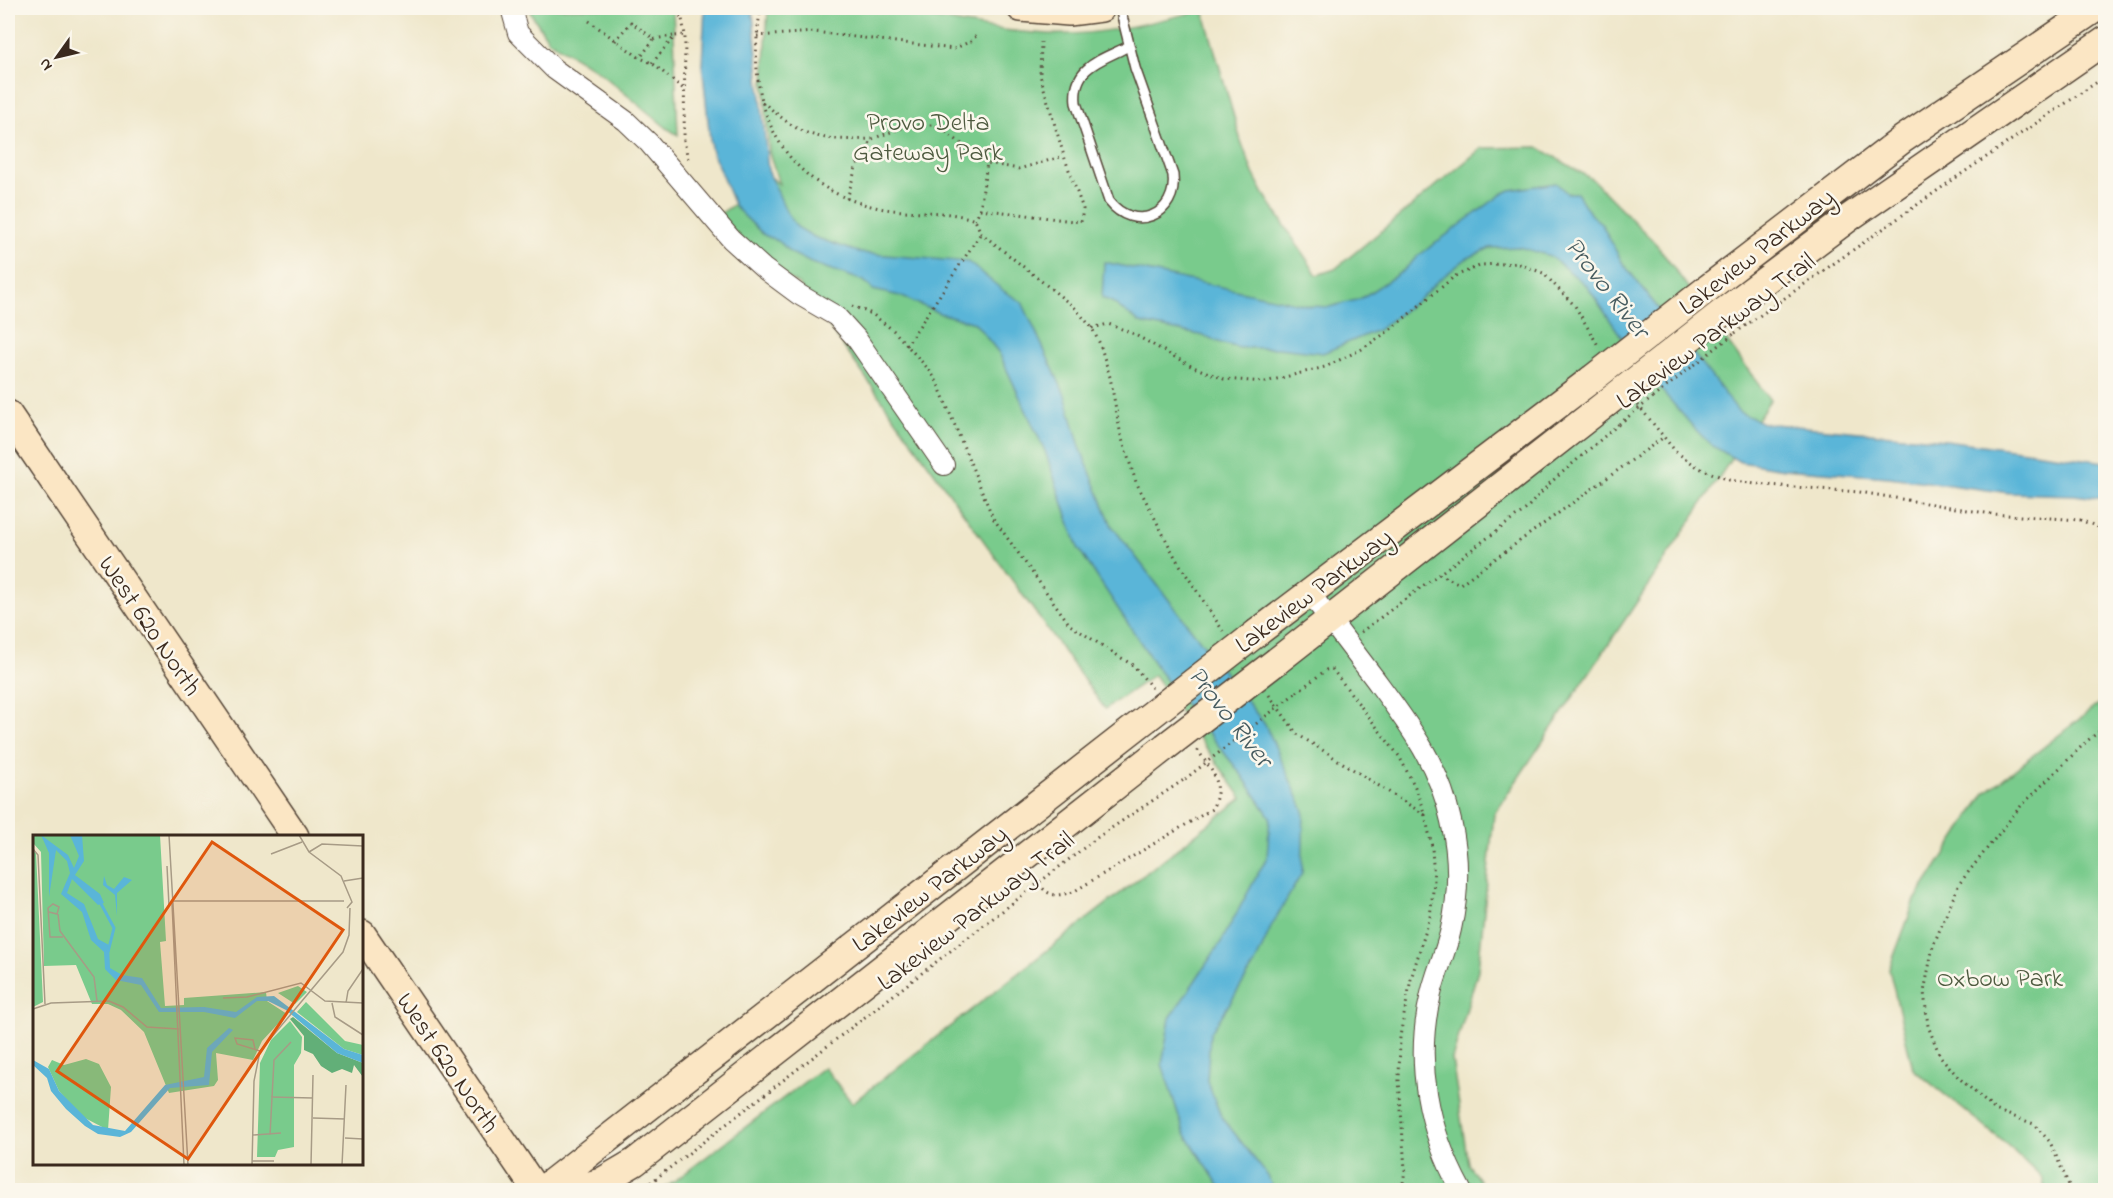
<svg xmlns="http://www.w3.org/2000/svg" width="2113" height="1198" font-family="'Indie Flower',sans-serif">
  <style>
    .green { fill: #79cb8c; stroke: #5a7a55; stroke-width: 1.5 }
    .water { fill: #5ab5d8; stroke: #4a707b; stroke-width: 1.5 }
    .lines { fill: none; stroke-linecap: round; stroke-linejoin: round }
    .lane-casing { stroke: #564638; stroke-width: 12 }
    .street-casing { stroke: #564638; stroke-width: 22 }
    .secondary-casing { stroke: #564638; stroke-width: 30 }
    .path { stroke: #564638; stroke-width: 3; stroke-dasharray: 1.5 4.5; stroke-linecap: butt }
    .lane { stroke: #fff; stroke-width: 9 }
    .street { stroke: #fff; stroke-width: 20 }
    .secondary { stroke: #fbe6c4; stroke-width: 27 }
    .secondary-bridge-casing { stroke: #564638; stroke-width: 30; stroke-linecap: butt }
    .path-bridge { stroke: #564638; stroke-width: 3; stroke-dasharray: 1.5 4.5; stroke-linecap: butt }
    .secondary-bridge { stroke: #fbe6c4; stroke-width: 27 }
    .labels { text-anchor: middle; stroke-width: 5; stroke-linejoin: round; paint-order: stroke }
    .park-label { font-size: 26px; fill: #4e5a3f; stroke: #fbf7ec }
    .street-label { font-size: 26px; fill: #3b2a1e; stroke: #fbf7ec }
    .water-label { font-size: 27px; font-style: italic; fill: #465b5f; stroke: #fbf7ec }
    .inset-river { fill: none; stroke: #5ab5d8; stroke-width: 3 }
    .inset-road { fill: none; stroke: #a79b86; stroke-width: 1.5 }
    .view { fill: #df570d; fill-opacity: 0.15; stroke: #df570d; stroke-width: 3 }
    .inset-edge { fill: none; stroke: #3b2a1e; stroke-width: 3 }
  </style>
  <rect width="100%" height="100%" fill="#fbf7ec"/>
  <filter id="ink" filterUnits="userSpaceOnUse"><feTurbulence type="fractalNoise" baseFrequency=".0167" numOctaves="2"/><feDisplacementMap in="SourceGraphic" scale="12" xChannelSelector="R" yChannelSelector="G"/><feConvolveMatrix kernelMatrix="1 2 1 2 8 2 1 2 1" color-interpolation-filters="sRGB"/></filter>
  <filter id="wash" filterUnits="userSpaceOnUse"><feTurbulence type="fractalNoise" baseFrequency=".008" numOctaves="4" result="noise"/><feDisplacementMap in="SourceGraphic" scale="24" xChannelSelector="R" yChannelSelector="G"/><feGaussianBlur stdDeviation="1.35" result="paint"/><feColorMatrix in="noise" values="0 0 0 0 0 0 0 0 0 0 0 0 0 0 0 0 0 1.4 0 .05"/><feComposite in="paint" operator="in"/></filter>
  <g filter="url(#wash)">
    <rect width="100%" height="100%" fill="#efe7cb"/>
    <path class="green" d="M530 8H673L678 135 668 129 598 71 549 41 530 12Z
      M768 8C801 8 836 4 868 8 929 15 989 32 1050 34 1102 36 1152 22 1203 10L1241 141 1253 173 1264 194 1317 275 1335 269 1482 148 1538 147 1592 179 1657 245 1770 400 1645 590 1494 814 1478 970 1452 1059 1468 1164 1486 1190H663L824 1067 852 1103 1242 798 1154 675 1105 709 799 285 769 266 717 216 772 178 779 184 769 152 764 82Z
      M2105 699V1190H2045L2043 1179 2005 1143 1913 1069 1889 969 1915 900 1985 793Z"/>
    <path class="water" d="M705 8H754L753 14 768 170 786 211 797 227 814 237 861 253 968 262 1005 292 1022 302 1065 395 1080 447 1112 526 1266 726 1304 811 1302 873 1272 925 1255 964 1210 1034 1207 1081 1221 1116 1268 1176 1273 1190H1222L1184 1132 1162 1064 1170 1018 1221 942 1267 857 1270 817 1241 774 1160 672 1078 548 1045 451 999 353 975 323 939 313 900 296 873 290 864 281 811 263 791 253 778 241 764 235 735 207 711 149 702 63Z
      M1556 183 1567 193H1577L1591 215 1601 223 1622 262 1739 412 1763 423 1945 440 2105 462V499L2074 495 2010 493 1889 477 1784 469 1740 462 1711 445 1695 429 1644 370 1587 286 1550 256 1519 247 1490 248 1466 259 1439 280 1422 297 1378 330 1323 353 1278 348H1239L1221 343 1205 336 1140 323 1112 302 1102 298 1104 262 1310 306 1329 307 1360 299 1403 271 1418 256 1502 194 1510 190Z"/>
  </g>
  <g filter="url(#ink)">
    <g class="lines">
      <g class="lane-casing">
        <path id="lane" d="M1120 8 1135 68 1173 175C1178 216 1134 233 1109 201L1076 103C1072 66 1102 60 1129 46"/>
      </g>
      <g class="street-casing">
        <path id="street" d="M511 8 518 33 554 69 626 121 649 143 731 239 763 268 798 294 836 316 856 338 944 465
          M1309 592C1331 621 1353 650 1375 679 1409 725 1439 764 1451 821 1459 856 1459 894 1451 929 1446 952 1436 972 1431 994 1414 1062 1428 1130 1461 1190"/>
      </g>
      <g class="secondary-casing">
        <path id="secondary" d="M1021 8 1069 12 1101 8
          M1707 289 1903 139 2096 8
          M1723 312 1850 217 2106 40
          M8 414 295 836
          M1258 632 1592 379
          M1277 661 1608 402
          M362 934 536 1190
          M542 1190 1146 719
          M572 1190 601 1182 635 1162 1165 747"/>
      </g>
      <path class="path" d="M671 8 681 17
        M680 8 685 35 684 141 688 159
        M761 8C743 99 777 185 875 207 908 215 942 208 975 220L981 233 1075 308 1092 328 1100 344 1110 377 1121 436 1136 482 1176 559 1223 631
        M589 21 640 58 652 63 686 91
        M757 36 814 32 954 49 971 41 978 34
        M654 39 673 36
        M615 41 631 22 654 39 640 58
        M652 63 675 36 685 35
        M762 102C773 110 782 119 793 126 817 141 844 140 872 139
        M847 199 856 167 872 139 912 124 932 125 942 129 987 163
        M980 209 1081 222 1083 209 1064 156 1040 75 1041 42
        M975 220 980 209 987 163 1019 169 1064 156
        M852 306 872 314 894 331 931 372 937 382 993 518 1070 625 1134 666 1152 688
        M1092 328 1108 324 1130 332 1191 366 1224 379 1265 382 1325 367 1362 349 1390 330 1455 276 1482 265 1517 263 1543 273 1575 306 1599 347
        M1735 333 1951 181 2106 76
        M906 346 981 233
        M1638 405 1676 452 1699 468 1729 480 1755 484 1859 492 1992 514 2080 520 2106 530
        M1439 574 1460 584 1664 437
        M1361 632 1525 510 1551 482 1619 424
        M1332 669 1399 756 1415 787 1425 815 1432 847 1434 882 1430 917 1411 979 1400 1036 1399 1080 1405 1170 1402 1190
        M1297 692 1326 670 1332 669
        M1269 695 1297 734 1425 815
        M1039 884C1050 898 1057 896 1073 892L1212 809C1225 781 1212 772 1197 749
        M641 1190 1098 837 1185 779
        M2071 1190 2050 1142 2034 1124 1995 1110 1959 1078 1940 1056 1928 1026 1924 992 1933 946 1959 884 2020 807 2087 741 2106 726"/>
      <use href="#lane" class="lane"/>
      <use href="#street" class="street"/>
      <use href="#secondary" class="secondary"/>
      <g class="secondary-bridge-casing">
        <path id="secondary-bridge" d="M1592 379 1707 289
          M1608 402 1723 312
          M1146 719 1258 632
          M1165 747 1277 661"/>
      </g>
      <path class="path-bridge" d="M1619 424 1735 333
        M1185 779 1297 692"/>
      <use href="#secondary-bridge" class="secondary-bridge"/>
    </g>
  </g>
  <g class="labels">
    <g class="park-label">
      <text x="928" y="130">Provo Delta<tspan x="928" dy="30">Gateway Park</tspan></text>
      <text x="2000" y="986">Oxbow Park</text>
    </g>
    <g class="street-label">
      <text transform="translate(1756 251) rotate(-38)" y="9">Lakeview Parkway</text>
      <text transform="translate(1715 330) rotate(-37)" y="9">Lakeview Parkway Trail</text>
      <text transform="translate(1313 590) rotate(-37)" y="9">Lakeview Parkway</text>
      <text transform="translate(151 625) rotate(56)" y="9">West 620 North</text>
      <text transform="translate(929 888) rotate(-38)" y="9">Lakeview Parkway</text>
      <text transform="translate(975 910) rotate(-38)" y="9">Lakeview Parkway Trail</text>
      <text transform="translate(449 1062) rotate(56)" y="9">West 620 North</text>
    </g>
    <g class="water-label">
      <text transform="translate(1608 287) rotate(52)" y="9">Provo River</text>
      <text transform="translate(1231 716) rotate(52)" y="9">Provo River</text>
    </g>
  </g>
  <g transform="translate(33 835)">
    <rect width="330" height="330" fill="#efe7cb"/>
    <path d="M0 0H127L133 106 127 107 132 171 151 170V163L233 157 234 166 254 179 229 206 220 225 183 218 185 245 181 251 136 258 111 197 88 175 75 169H59L43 130 11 131 8 17 0 8ZM0 16 3 18 10 167 0 172ZM265 151 274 157 262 169 245 158ZM273 167 312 206 330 210V220L311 214 264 177ZM257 186 269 202 268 218 261 230V312L245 315 242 322H224L227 228 238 205ZM53 224 66 229 78 252 75 295 48 281 26 256 15 232 19 225 31 230Z" fill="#79cb8c"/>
    <path d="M260 182 304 218 330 228V242L321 230 319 238 309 234 299 238 288 231 280 219 271 215V201L257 184Z" fill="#62af78"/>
    <path d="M8 0 35 20 41 33 46 21 37 0H49L51 26 42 40 67 59 71 68 65 70 39 44 34 58 51 69 65 104 76 110 77 133 89 140 109 143 128 173 171 172 203 177 224 162 241 161 311 214 330 220V228L304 218 253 175 235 166H224L202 183 171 177H126L108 150 83 145 72 134 71 117 58 105 49 77 28 59 37 38 34 26 23 15 16 62V18ZM71 41 74 50 81 54 91 42 99 45 84 58V81L82 60 70 50ZM196 193 200 195 179 217 176 250 137 253 98 297 87 302 65 299 52 291 33 274 18 256 14 243 0 230V225L16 234 26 256 60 290 92 296 132 250 171 242 174 213Z" fill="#5ab5d8"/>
    <path class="inset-river" d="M66 65 81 93 75 117"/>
    <path class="inset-road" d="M136 0 155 330M266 0 276 17 308 41 319 67 314 73M0 14 5 20 12 169M276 17 289 9 330 11M238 19 269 7M134 31 136 71M311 46 330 43M140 66H311M139 68 151 330M16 77 24 79 26 72 20 69 15 73 17 102H30M25 79 27 96 61 142 64 166M190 163 214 162 268 148 292 166 330 168M299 168 302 182 330 200M313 168 315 156 330 134M0 174 18 168 76 166 90 172 114 192 146 194M222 214 220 205 202 203 204 209 227 216M238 262 280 263M280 283 312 284M220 300 248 298M237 300 241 225 258 207M312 303 330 304M219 326H241M219 330 221 246 227 216 310 117 316 100 317 73M278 330 280 240M309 330 313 250"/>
    <path class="view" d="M179 7 310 95 155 324 24 236Z"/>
    <rect width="330" height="330" class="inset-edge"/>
  </g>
  <rect width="2113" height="1198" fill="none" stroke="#fbf7ec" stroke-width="30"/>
  <g transform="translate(57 57) rotate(236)" stroke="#fbf7ec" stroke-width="4.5" paint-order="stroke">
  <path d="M0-4.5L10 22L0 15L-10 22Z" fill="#3b2a1e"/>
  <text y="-9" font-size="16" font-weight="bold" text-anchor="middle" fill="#3b2a1e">N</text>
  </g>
</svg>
